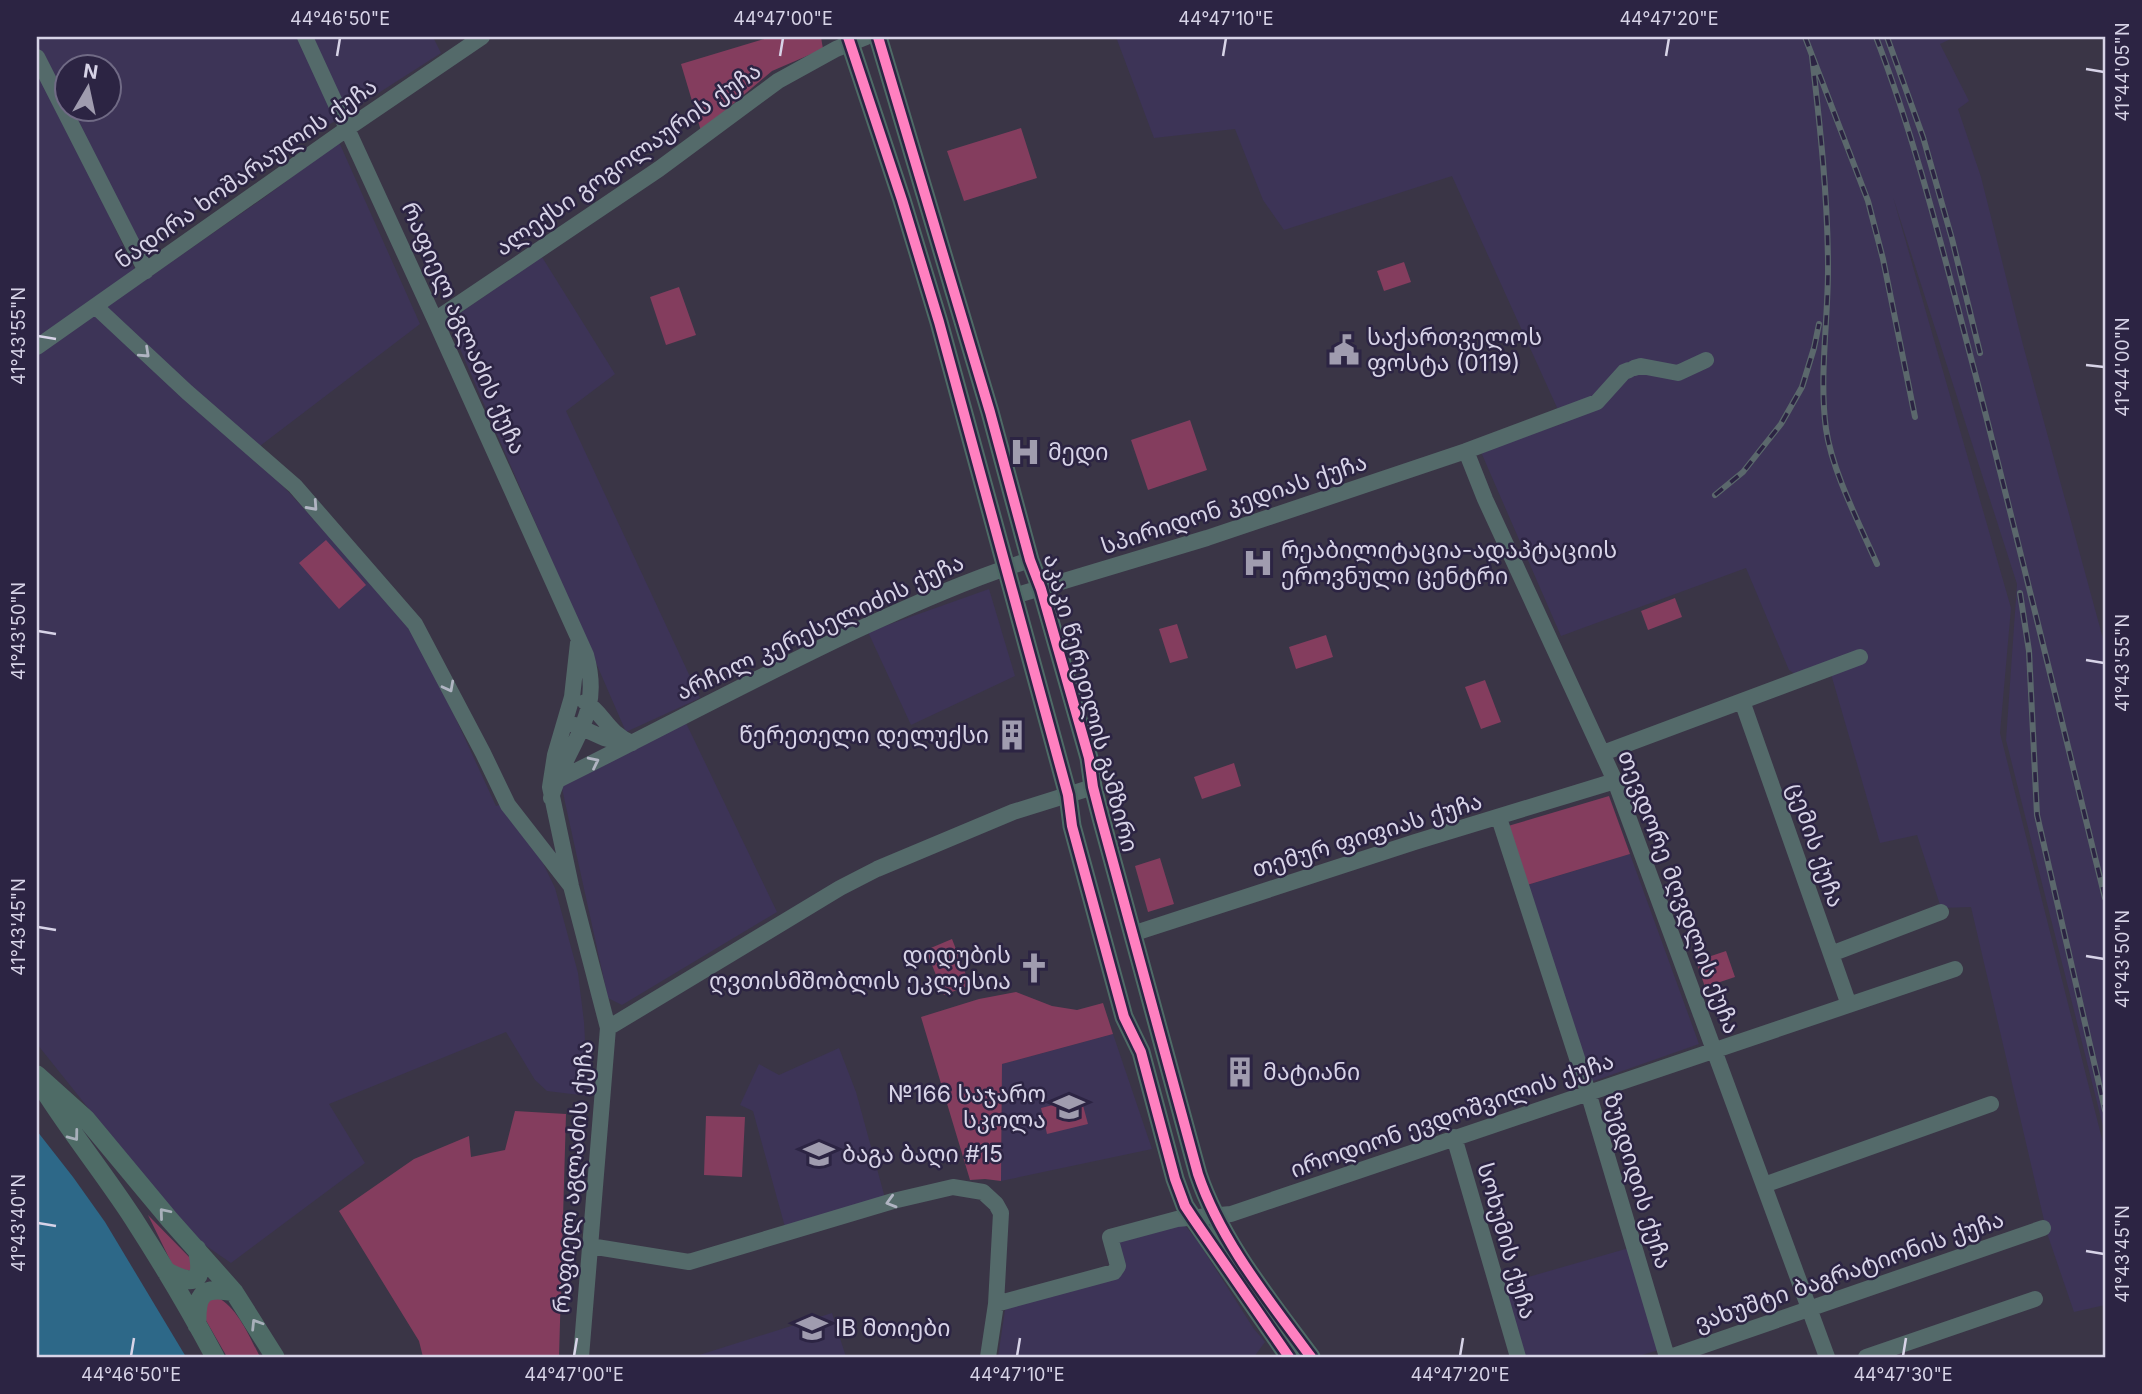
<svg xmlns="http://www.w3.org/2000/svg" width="2142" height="1394" font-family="Inter,'Noto Sans Georgian',sans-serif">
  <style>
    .built { fill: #3d3457 }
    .green { fill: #843d5e }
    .water { fill: #2d6888 }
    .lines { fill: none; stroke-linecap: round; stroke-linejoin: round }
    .minor { stroke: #546a6a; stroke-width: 16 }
    .major { stroke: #4e6b66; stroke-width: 19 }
    .rail-casing { stroke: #5b686c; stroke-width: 6 }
    .rail { stroke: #2c2443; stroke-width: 3.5; stroke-dasharray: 10; stroke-linecap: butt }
    .cycleway-casing { stroke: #2c2443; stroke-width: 15 }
    .cycleway { stroke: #ff80c0; stroke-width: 10 }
    .oneway { stroke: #b0b4c2 }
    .oneway2 { stroke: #a7afba }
    .ticks { fill: none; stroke: #d7d3e7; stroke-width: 2.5 }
    .labels { text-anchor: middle; stroke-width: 5; stroke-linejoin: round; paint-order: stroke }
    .street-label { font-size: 23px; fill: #d7d3e7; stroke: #2c2443 }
    .poi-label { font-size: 23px; fill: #d7d3e7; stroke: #2c2443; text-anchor: start }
    .neatline { fill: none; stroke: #d7d3e7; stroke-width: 2.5 }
    .ticks-label { font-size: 18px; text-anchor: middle; fill: #d7d3e7 }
  </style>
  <rect width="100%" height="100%" fill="#3a3546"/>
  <path class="built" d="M37 37H433L441 53 141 245 71 109 108 108V66H66V106L59 109 141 283 265 197 339 142 420 324 252 452 415 630 496 806 503 804 531 838 555 888 578 973 584 1022 588 1096 547 1091 535 1080 506 1032 329 1104 365 1163 231 1263 189 1234 37 1044Z
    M1116 37H1955L1940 44 1969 101 1958 109 1981 177 2023 345 2105 646V1134L2006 740 2017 584 1893 197 2011 608 2000 733 2105 1151V1305L2074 1312 2047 1233 1971 907 1941 908 1917 835 1880 843 1831 674 1807 682 1789 670 1746 568 1561 636 1481 452 1564 423 1452 176 1284 230 1263 200 1235 129 1154 138Z
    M542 257 615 374 566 411 700 698 626 732 448 321Z
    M989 589 1015 676 911 725 868 632Z
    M686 723 777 912 622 1005 608 998 561 784Z
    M1630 854 1699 1044 1591 1082 1527 885Z
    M1113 1034 1152 1149 1001 1181 1002 1064Z
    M839 1048 856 1092 885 1198 785 1227 753 1111 740 1105 759 1064 779 1075Z
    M1182 1222 1197 1240 1254 1329 1265 1342 1254 1357H998L1005 1310 1010 1307 1119 1277 1123 1273 1115 1241Z
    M1629 1248 1659 1350 1635 1357H1526L1504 1284Z
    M832 1313 846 1357H693L813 1319Z"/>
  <path class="green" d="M771 37H821L823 49 772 71 701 131 681 64Z
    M1021 128 1037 178 964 201 947 151Z
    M1404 262 1411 282 1384 291 1377 271Z
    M679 287 696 335 666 345 650 297Z
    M1190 420 1207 470 1148 490 1131 440Z
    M326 540 366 585 339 609 299 563Z
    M1675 598 1682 617 1648 630 1641 611Z
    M1177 624 1188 658 1170 663 1159 629Z
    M1326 635 1333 657 1296 669 1289 647Z
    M1485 680 1501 722 1481 729 1465 687Z
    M1234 763 1241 786 1202 799 1194 777Z
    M1609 796 1630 854 1527 885 1508 826Z
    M1160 858 1174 904 1148 912 1135 866Z
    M952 939 970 985 944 995 926 950Z
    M1726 951 1735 977 1705 987 1696 961Z
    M1016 992 1052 1006 1077 1010 1103 1003 1113 1034 1002 1064 1001 1181 985 1179 970 1180 921 1017 979 999Z
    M1081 1098 1088 1124 1047 1134 1041 1108Z
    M515 1111 566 1114 559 1357H423L419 1341 339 1211 414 1159 469 1136 471 1157 505 1150Z
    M706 1116 745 1117 742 1177 704 1175Z
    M148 1215 192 1260V1271L174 1268Z
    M217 1297C238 1308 249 1336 260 1357H227L204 1317V1303Z"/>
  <path class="water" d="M37 1131 73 1177 105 1222 186 1357H37Z"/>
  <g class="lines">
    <path class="minor" d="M305 37 435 320 586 655C604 718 567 742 551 798
      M37 57 146 271
      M95 306 187 392 295 486 415 624 483 753 508 805 571 886
      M435 320 659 169 778 81 836 49 866 37
      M37 347 348 128 482 37
      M1634 368 1641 366 1678 373 1706 360
      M1466 451 1485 499 1615 781 1827 1357
      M1014 596 1207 538 1466 451 1597 402 1624 372 1629 370
      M578 643 572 697 555 755 550 787 571 886 608 1028 581 1357
      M1742 701 1849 1005
      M585 702C604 713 606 732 632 743
      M575 725 604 738 623 743
      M1603 753 1860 657
      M556 781C657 731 755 678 857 630 914 604 970 579 1030 560
      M1499 818 1588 1092 1667 1357
      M1132 934 1415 842 1615 781
      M1831 954 1941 912
      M608 1028 840 888 877 869 1013 812 1093 787
      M1454 1137 1518 1357
      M1764 1185 1991 1104
      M590 1246 689 1262 893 1201 953 1187 983 1192 996 1204 1001 1213 996 1304 988 1357
      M996 1304 1114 1272 1118 1266 1110 1237 1177 1219 1231 1214 1955 969
      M1670 1357 2043 1228
      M1866 1357 2035 1299"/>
    <path class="major" d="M848 37 902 200 939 322 1068 795 1072 826 1124 1017 1141 1052 1175 1179 1185 1206 1193 1218 1289 1357
      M878 37 990 412 1030 560 1041 589 1089 758 1093 787 1101 818 1198 1174C1221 1242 1269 1300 1311 1357
      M37 1075 86 1119 170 1220 234 1292 275 1357
      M44 1090C72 1134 105 1175 133 1218 162 1263 190 1310 215 1357
      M166 1271C195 1287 205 1282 197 1249
      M197 1325C196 1293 203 1286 234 1292"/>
    <g class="rail-casing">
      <path id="rail" d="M1805 37 1868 201 1883 259 1915 417
        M1876 37C1918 146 1945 260 1975 373 2020 547 2062 723 2105 898
        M1887 37 1923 137 1952 239 1980 353
        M1812 56C1820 126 1828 198 1828 269 1828 322 1819 377 1826 429 1832 471 1860 525 1877 564
        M1715 495 1743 472 1781 424 1802 387 1814 348 1819 324
        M2020 593 2029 651 2037 815 2105 1110"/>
    </g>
    <use href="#rail" class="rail"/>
    <g class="cycleway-casing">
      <path id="cycleway" d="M848 37 902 200 939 322 1068 795 1072 826 1124 1017 1141 1052 1175 1179 1185 1206 1193 1218 1289 1357
        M878 37 990 412 1030 560 1041 589 1089 758 1093 787 1101 818 1198 1174C1221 1242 1269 1300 1311 1357"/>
    </g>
    <use href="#cycleway" class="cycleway"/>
  </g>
  <defs><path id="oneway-chevron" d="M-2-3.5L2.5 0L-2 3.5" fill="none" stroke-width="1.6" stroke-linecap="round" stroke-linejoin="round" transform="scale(1.75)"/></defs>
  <g class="oneway">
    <use href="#oneway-chevron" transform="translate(145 353) rotate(43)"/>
    <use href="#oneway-chevron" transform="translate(313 506) rotate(48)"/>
    <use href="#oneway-chevron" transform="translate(449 687) rotate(62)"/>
    <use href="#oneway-chevron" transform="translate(594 762) rotate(-26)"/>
    <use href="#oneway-chevron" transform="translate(891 1202) rotate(164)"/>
  </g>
  <g class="oneway2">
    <use href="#oneway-chevron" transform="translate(74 1136) rotate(53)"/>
    <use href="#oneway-chevron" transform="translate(164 1213) rotate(-130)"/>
    <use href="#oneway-chevron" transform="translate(256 1324) rotate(-122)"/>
  </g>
  <path class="ticks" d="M337 56 340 38M780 56 783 38M1223 56 1226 38M1666 56 1669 38M2086 69 2104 72M38 336 56 339M2086 365 2104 367M38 631 56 634M2086 660 2104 663M38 927 56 930M2086 956 2104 959M38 1223 56 1226M2086 1251 2104 1254M131 1356 134 1338M574 1356 577 1338M1017 1356 1020 1338M1460 1356 1463 1338M1903 1356 1906 1338"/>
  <defs>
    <g id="civic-bare" transform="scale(2.415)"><path d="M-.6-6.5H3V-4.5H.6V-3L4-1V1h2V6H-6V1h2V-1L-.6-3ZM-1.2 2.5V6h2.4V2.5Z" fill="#a09caf" stroke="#2c2443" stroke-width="2.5" paint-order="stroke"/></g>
    <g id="hospital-bare" transform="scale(2.415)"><path d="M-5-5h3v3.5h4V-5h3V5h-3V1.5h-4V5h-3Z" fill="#a09caf" stroke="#2c2443" stroke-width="2.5" paint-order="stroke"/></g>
    <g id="building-bare" transform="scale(2.415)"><path d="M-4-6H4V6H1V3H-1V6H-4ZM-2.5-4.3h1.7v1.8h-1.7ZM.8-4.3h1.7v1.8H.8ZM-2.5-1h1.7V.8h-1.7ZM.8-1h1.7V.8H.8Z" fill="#a09caf" stroke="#2c2443" stroke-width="2.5" paint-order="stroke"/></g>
    <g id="church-bare" transform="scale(2.415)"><path d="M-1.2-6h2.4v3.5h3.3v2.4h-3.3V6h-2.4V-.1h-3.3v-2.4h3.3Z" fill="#a09caf" stroke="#2c2443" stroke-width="2.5" paint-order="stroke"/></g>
    <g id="school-bare" transform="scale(2.415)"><path d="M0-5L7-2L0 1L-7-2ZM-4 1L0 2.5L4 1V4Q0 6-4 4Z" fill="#a09caf" stroke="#2c2443" stroke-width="2.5" paint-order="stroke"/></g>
  </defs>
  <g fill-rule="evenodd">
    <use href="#civic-bare" x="1344" y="350"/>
    <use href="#hospital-bare" x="1025" y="452"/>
    <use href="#hospital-bare" x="1258" y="563"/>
    <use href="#building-bare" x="1012" y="735"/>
    <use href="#church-bare" x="1034" y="968"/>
    <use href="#building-bare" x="1240" y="1072"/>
    <use href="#school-bare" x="1069" y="1107"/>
    <use href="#school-bare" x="819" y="1154"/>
    <use href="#school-bare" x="812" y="1328"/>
  </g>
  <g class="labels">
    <g class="street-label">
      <text transform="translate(628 159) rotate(-35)" y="8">ალექსი გოგოლაურის ქუჩა</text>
      <text transform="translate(246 173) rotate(-35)" y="8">ნადირა ხოშარაულის ქუჩა</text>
      <text transform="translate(464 328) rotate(66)" y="8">რაფიელ აგლაძის ქუჩა</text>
      <text transform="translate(1234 504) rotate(-18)" y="8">სპირიდონ კედიას ქუჩა</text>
      <text transform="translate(820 627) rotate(-25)" y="8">არჩილ კერესელიძის ქუჩა</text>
      <text transform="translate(1091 703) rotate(75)" y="8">აკაკი წერეთლის გამზირი</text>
      <text transform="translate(1367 835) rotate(-17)" y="8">თემურ ფიფიას ქუჩა</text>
      <text transform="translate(1816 845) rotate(71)" y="8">ცემის ქუჩა</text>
      <text transform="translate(1679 892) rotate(69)" y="8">თევდორე მღვდლის ქუჩა</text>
      <text transform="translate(1452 1115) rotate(-19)" y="8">იროდიონ ევდოშვილის ქუჩა</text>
      <text transform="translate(573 1177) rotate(-85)" y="8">რაფიელ აგლაძის ქუჩა</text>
      <text transform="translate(1638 1181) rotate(73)" y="8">ზუგდიდის ქუჩა</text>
      <text transform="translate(1507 1241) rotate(74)" y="8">სოხუმის ქუჩა</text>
      <text transform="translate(1849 1271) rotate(-19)" y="8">ვახუშტი ბაგრატიონის ქუჩა</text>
    </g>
    <g class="poi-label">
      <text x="1367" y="345">საქართველოს<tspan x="1367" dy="26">ფოსტა (0119)</tspan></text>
      <text x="1048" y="460">მედი</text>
      <text x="1281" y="558">რეაბილიტაცია-ადაპტაციის<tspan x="1281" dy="26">ეროვნული ცენტრი</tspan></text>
      <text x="989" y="743" text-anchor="end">წერეთელი დელუქსი</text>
      <text x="1011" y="963" text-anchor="end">დიდუბის<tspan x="1011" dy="26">ღვთისმშობლის ეკლესია</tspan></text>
      <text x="1263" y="1080">მატიანი</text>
      <text x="1046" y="1102" text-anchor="end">№166 საჯარო<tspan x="1046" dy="26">სკოლა</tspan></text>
      <text x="842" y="1162">ბაგა ბაღი #15</text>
      <text x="835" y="1336">IB მთიები</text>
    </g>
  </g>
  <rect width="2142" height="1394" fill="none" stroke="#2c2443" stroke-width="77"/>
  <g transform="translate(88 88) rotate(9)"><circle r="33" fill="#2c2443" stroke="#706a85" stroke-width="2"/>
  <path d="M0-5L12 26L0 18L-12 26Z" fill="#a09caf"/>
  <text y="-10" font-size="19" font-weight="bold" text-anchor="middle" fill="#d7d3e7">N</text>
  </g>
  <rect x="38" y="38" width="2066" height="1318" class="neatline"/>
  <g class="ticks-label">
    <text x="340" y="25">44°46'50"E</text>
    <text x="783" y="25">44°47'00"E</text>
    <text x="1226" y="25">44°47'10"E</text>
    <text x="1669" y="25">44°47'20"E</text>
    <text transform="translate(2123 72) rotate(-90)" y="6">41°44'05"N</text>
    <text transform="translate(19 336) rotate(-90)" y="6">41°43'55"N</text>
    <text transform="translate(2123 367) rotate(-90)" y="6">41°44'00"N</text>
    <text transform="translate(19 631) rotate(-90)" y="6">41°43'50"N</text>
    <text transform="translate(2123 663) rotate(-90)" y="6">41°43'55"N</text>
    <text transform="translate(19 927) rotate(-90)" y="6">41°43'45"N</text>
    <text transform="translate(2123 959) rotate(-90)" y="6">41°43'50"N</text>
    <text transform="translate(19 1223) rotate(-90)" y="6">41°43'40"N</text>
    <text transform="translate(2123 1254) rotate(-90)" y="6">41°43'45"N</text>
    <text x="131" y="1381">44°46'50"E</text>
    <text x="574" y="1381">44°47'00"E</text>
    <text x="1017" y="1381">44°47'10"E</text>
    <text x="1460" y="1381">44°47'20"E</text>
    <text x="1903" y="1381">44°47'30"E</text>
  </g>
</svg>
